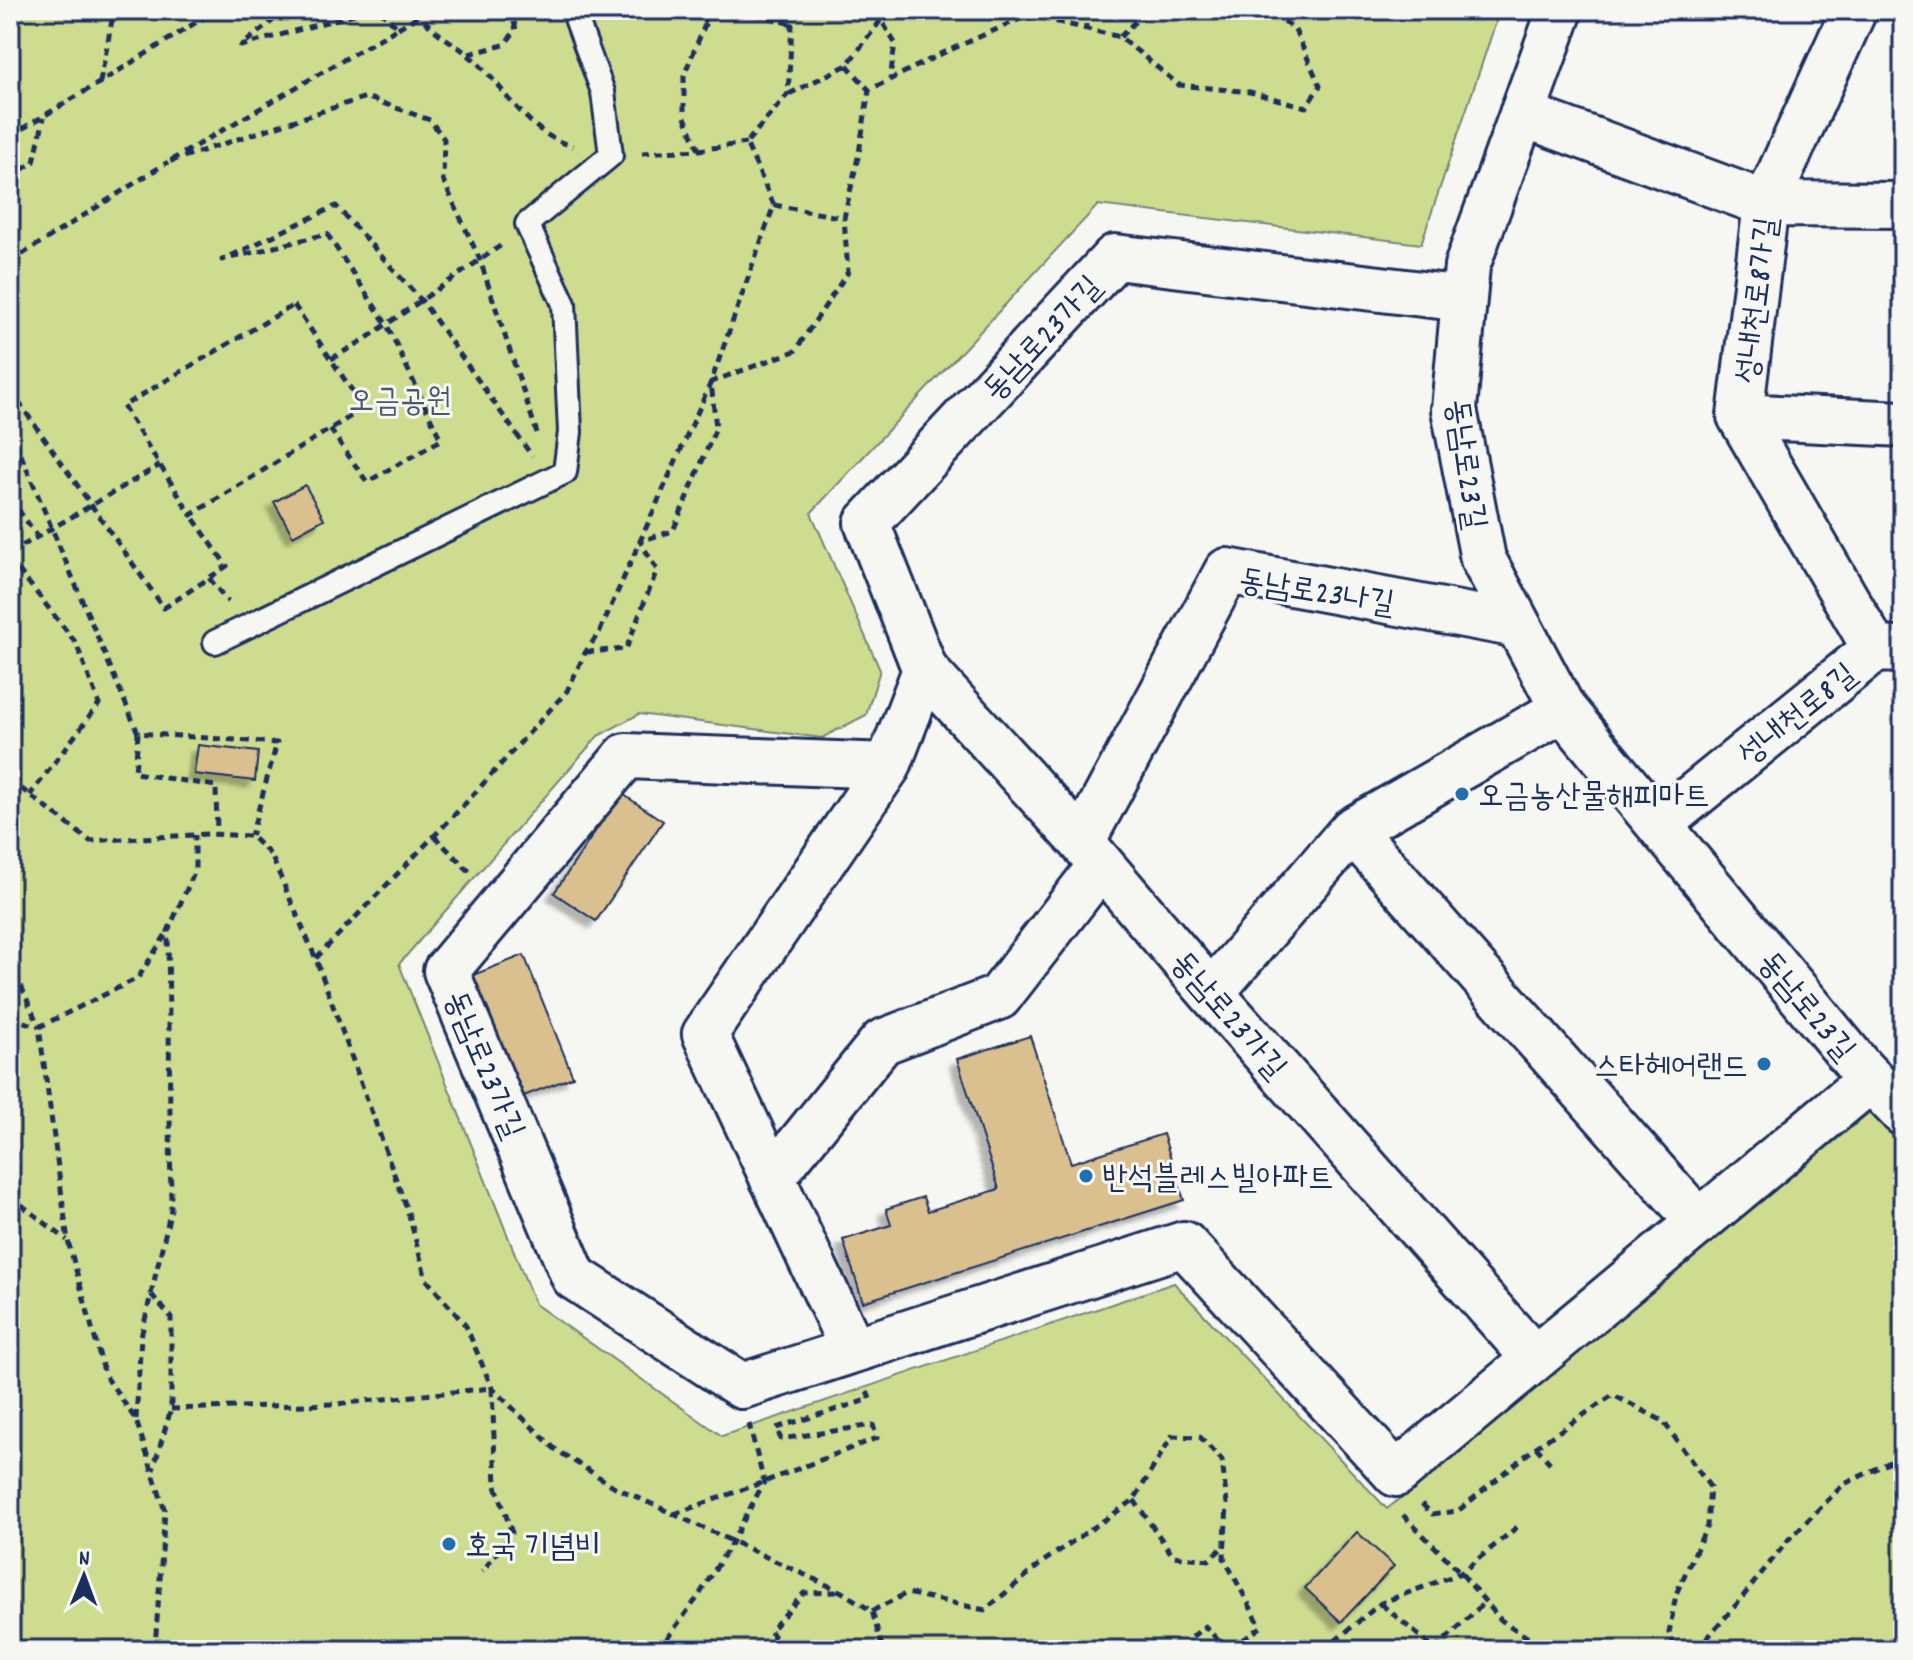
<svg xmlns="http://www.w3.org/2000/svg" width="1913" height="1660" font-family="Dekko,'Poor Story',sans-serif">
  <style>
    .green { fill: #cedc90; stroke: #748677; stroke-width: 2 }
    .building { fill: #dabf8f; stroke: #1b2f5e; stroke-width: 2; filter: url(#shadow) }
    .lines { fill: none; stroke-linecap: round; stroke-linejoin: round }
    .service-casing { stroke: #1b2f5e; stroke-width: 28 }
    .minor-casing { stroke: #1b2f5e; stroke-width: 50 }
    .path { stroke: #1b2f5e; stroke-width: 5; stroke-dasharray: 8 6; stroke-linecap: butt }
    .service { stroke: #f6f6f2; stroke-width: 22 }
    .minor { stroke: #f6f6f2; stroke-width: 44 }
    .poi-dot { fill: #1f6fb2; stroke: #f6f6f2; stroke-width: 3 }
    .labels { text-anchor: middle; stroke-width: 6; stroke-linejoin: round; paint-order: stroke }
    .street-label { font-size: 32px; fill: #1b2f5e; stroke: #f6f6f2 }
    .park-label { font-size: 32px; fill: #485a6a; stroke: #f6f6f2 }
    .poi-label { font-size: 32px; fill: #1b2f5e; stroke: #f6f6f2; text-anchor: start }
  </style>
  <defs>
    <filter id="shadow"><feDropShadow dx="-7" dy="7" stdDeviation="2" flood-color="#0004"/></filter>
  </defs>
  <rect width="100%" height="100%" fill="#f6f6f2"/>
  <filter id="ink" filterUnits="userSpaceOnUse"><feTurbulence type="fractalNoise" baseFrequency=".0125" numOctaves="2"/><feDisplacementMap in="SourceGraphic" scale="16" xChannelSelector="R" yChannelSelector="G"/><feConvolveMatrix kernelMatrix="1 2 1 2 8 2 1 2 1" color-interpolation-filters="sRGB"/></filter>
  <g filter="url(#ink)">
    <path class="green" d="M10 10H1500L1421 244 1098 205 811 513 880 670 866 715 822 738 639 714 598 736 399 964 535 1304 722 1436 1174 1283 1387 1509 1870 1112 1903 1147V1650H10Z"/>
    <path class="building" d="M305 485 324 519 293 536 274 502Z
      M198 745 258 752 255 781 194 774Z
      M621 793 663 821 596 921 554 893Z
      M524 955 573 1077 521 1097 473 975Z
      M1030 1036 1071 1163 1163 1134 1184 1200 863 1302 843 1240 891 1225 886 1209 923 1197 928 1211 999 1189 957 1059Z
      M1357 1532 1394 1566 1341 1622 1305 1588Z"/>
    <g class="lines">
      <g class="service-casing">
        <path id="service" d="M215 642 565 472 570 432 564 304 527 224 611 155 603 92 573 10"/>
      </g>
      <g class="minor-casing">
        <path id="minor" d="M1560 10 1467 266 1454 409 1483 559 1563 709 1861 1069 1903 1113
          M1854 10 1766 204 1740 416 1875 649
          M1522 114 1766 204 1903 205
          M1464 299 1115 257 867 523 925 670 888 766 626 756 446 971 574 1277 742 1386 1184 1244 1396 1474 1871 1079
          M1740 416 1903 424
          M925 670 1082 842 1211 993 1534 1358
          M1659 824 1875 649 1902 650
          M1352 830 1699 1222
          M1082 842 1227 571 1518 625
          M1211 993 1352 830 1563 709
          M772 1178 882 1042 999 997 1101 865
          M853 1350 705 1034 888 766"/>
      </g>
      <path class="path" d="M286 10 241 46 369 10
        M380 10 398 28 168 162 366 97 430 120 444 139 443 180 480 260 537 433
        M415 10C422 18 429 26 437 32 447 40 458 46 467 54 503 82 526 135 573 146
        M693 10 706 22
        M742 10 791 24
        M1086 10V28
        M398 28 420 15
        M1120 37 1146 10
        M469 54 504 45 516 30 511 10
        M847 65 869 90
        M100 82 114 10
        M789 94 847 65 881 20 895 43 890 80
        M10 136 99 83 216 10
        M699 150 684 115V75L706 22 720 10
        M642 153 699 150 746 143
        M10 177 34 162 44 118
        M774 205 844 218 859 153 869 90 943 53 1029 15 1120 37 1179 85 1250 92 1306 107 1320 86 1295 30 1271 10
        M10 262 168 162
        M294 305 364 408 191 515 123 406Z
        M331 359 364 340 503 244
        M10 390 164 608 227 566 191 515
        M10 429 138 733 277 743 251 836
        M330 429 367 482 441 440 387 325 327 234 222 260 336 206 422 301 532 456
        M10 498 38 537
        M10 553 160 465
        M10 559 76 643 99 704 30 795
        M209 578 228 602
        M586 652 626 649 657 570 640 541 673 531 716 428 711 382 795 351 848 272 844 218
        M138 733 135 773 216 786 217 834
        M10 780 90 841 209 834 251 836 271 855 316 959 409 1215 426 1279 466 1326 492 1388 555 1449 615 1487 842 1592 872 1611 883 1650
        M434 836 473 875
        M316 958 463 806 567 691 585 653 600 631 711 382 774 205 746 143 788 94 792 25 783 10
        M10 960 39 1027
        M10 1018 38 1026
        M10 1196 67 1240
        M151 1294 171 1317V1409L153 1470
        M171 1409 336 1404 492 1388 496 1486 512 1533 482 1572
        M136 1419 141 1337 171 1209 168 931 195 871V835
        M1536 1447 1550 1463
        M1134 1500 1173 1556 1209 1560 1224 1546
        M1422 1504 1432 1514 1458 1511 1536 1447 1613 1395 1663 1421 1710 1487 1707 1526 1676 1594 1669 1633 1677 1650
        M674 1514 764 1482 877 1438 873 1425 781 1439 776 1428 870 1399 866 1388
        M1403 1515 1461 1573 1501 1620 1547 1650
        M1381 1604 1435 1649
        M872 1611 907 1593 985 1610 1044 1561 1134 1500 1172 1436 1200 1437 1222 1460 1227 1504 1224 1558 1261 1627 1229 1650
        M1192 1637 1205 1626 1227 1650
        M1435 1649 1485 1602
        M156 1650 155 1647 165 1511 136 1420 105 1375 68 1241 39 1027 138 978 168 931
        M658 1650 698 1597 732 1542 764 1482 749 1424
        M782 1650 770 1631 804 1593 838 1592
        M1324 1650 1381 1603 1461 1573 1517 1527
        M1697 1650 1736 1605 1789 1539 1844 1484 1903 1456"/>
      <use href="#service" class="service"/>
      <use href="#minor" class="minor"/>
    </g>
  </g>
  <g class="poi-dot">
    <circle cx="1462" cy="794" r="8"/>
    <circle cx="1764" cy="1064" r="8"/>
    <circle cx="1086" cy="1176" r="8"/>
    <circle cx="449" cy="1544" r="8"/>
  </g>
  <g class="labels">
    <g class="street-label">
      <text transform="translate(1755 300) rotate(-83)" y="11">성내천로8가길</text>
      <text transform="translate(1041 337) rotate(-47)" y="11">동남로23가길</text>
      <text transform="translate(1468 464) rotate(82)" y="11">동남로23길</text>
      <text transform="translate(1317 590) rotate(9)" y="11">동남로23나길</text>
      <text transform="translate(1796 713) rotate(-39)" y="11">성내천로8길</text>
      <text transform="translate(1808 1005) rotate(50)" y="11">동남로23길</text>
      <text transform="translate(1230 1014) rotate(49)" y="11">동남로23가길</text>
      <text transform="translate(486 1064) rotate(67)" y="11">동남로23가길</text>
    </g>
    <g class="park-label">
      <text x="400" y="410">오금공원</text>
    </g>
    <g class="poi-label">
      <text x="1478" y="805">오금농산물해피마트</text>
      <text x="1748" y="1075" text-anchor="end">스타헤어랜드</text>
      <text x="1102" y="1187">반석블레스빌아파트</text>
      <text x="465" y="1555">호국 기념비</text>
    </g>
  </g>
  <rect width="1913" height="1660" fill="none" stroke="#f6f6f2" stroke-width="40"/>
  <rect x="20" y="20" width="1873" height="1620" fill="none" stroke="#1b2f5e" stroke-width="3" filter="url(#ink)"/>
  <g transform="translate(84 1576) rotate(1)" stroke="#f6f6f2" stroke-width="6" paint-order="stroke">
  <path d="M0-6L14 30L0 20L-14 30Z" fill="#1b2f5e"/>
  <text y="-12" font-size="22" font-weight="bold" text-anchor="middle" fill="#1b2f5e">N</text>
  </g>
</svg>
